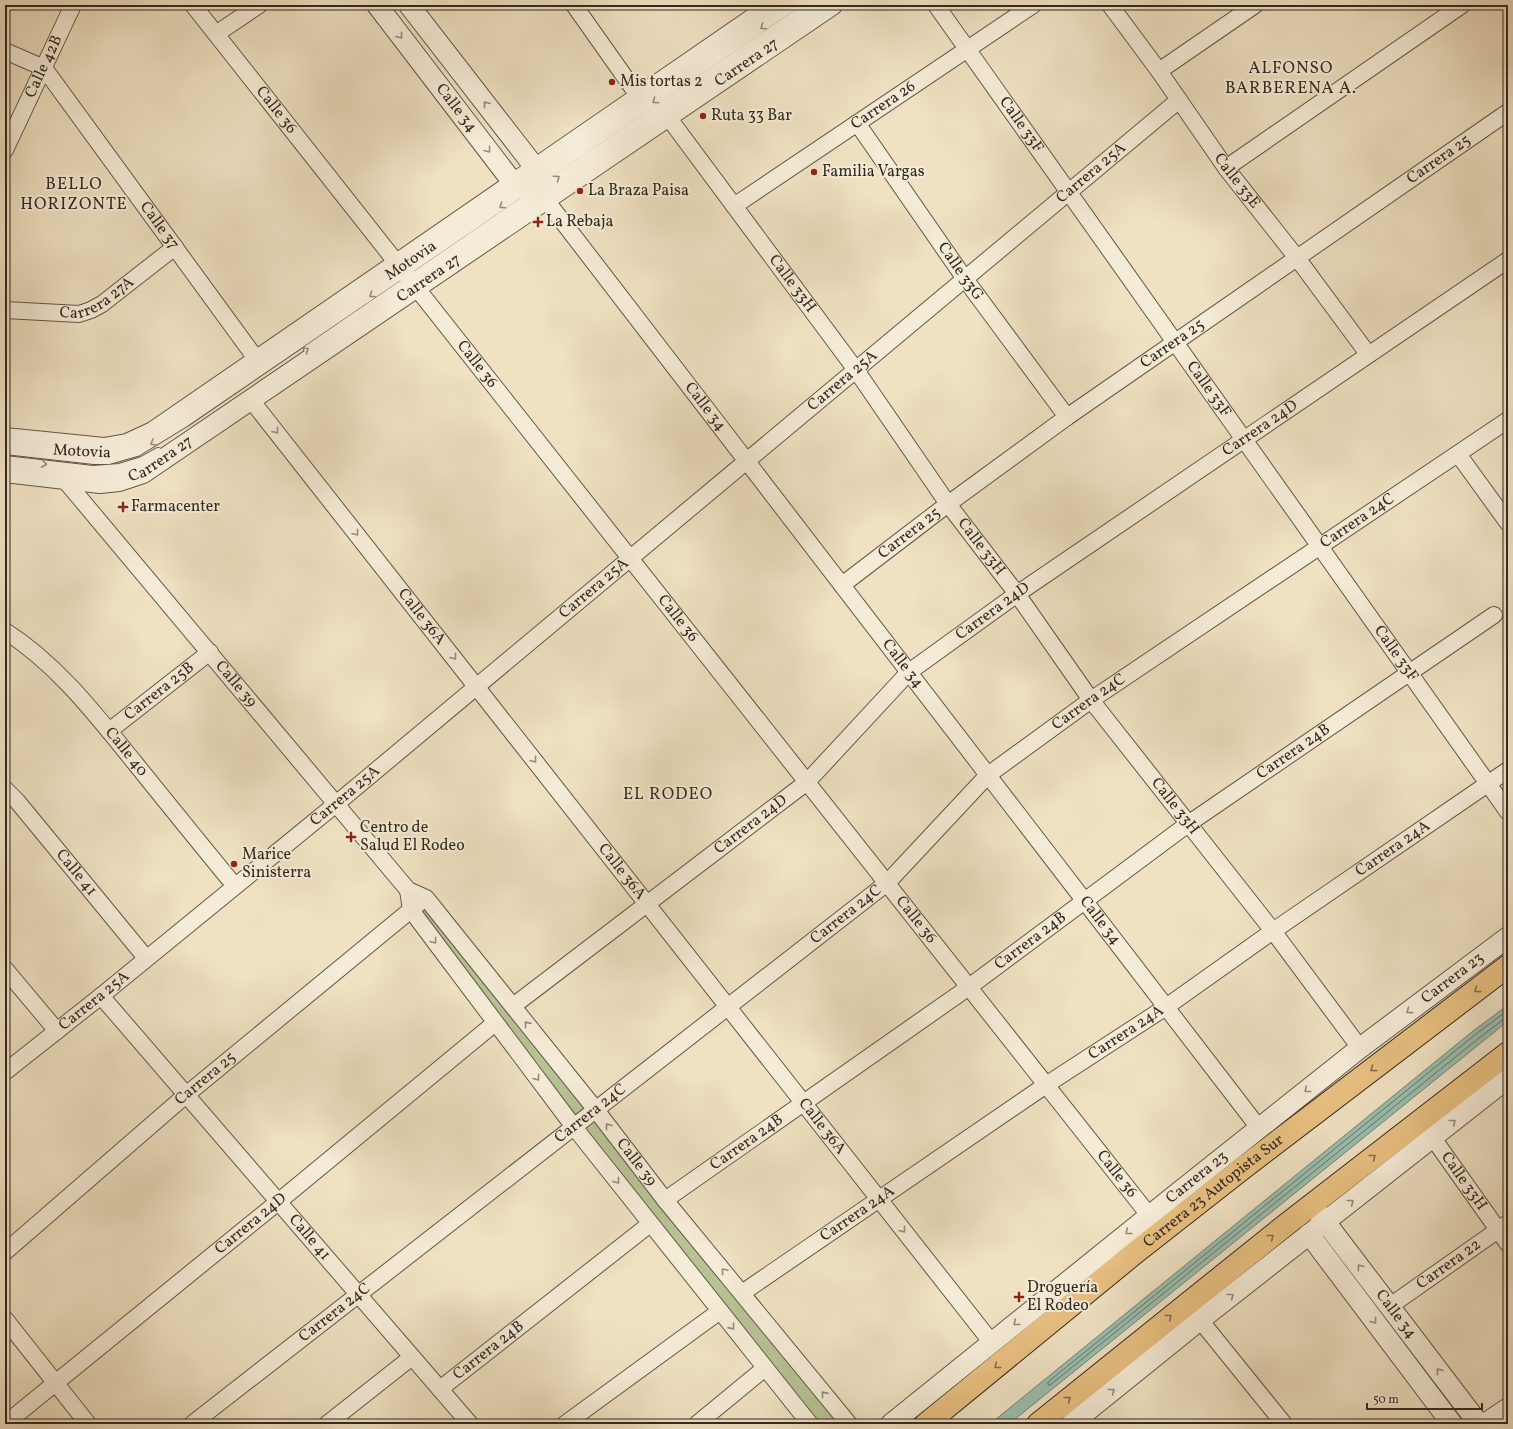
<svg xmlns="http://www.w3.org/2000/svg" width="1513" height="1429" viewBox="0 0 1513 1429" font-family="Vollkorn,serif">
<rect width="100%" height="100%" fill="#efe1c2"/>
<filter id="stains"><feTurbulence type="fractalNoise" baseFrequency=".005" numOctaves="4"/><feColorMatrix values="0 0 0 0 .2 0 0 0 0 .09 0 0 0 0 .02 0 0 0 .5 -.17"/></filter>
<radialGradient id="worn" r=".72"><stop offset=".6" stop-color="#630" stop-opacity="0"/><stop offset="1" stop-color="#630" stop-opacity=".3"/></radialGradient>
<polygon fill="#b7c394" stroke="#75765a" points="426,898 849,1424 810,1424 411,910"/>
<polygon fill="#9abeaf" stroke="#718276" points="1508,1005 1508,1021 1009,1424 990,1424 1473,1031"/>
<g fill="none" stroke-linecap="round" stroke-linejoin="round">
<polyline stroke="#667468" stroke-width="1" points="1508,1010 1476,1034 1048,1382 1048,1385 1050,1385 1479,1038 1504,1019 1508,1018"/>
<defs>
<g id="service">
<polyline points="539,181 795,5"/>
<polyline points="308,349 809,5"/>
<polyline points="5,450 94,460 109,460 137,452 186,422 524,191"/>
<polyline points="5,460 93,470 119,468 142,461 158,452"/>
</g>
<g id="minor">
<path id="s1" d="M193,5L1156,1224"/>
<polyline points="574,5 639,97"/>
<path id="s2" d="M936,5L1508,812"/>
<path id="s3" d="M1110,5L1159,71L1226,168L1297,258L1368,354"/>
<polyline points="216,34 259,5"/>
<path id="s4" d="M5,51L44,68L257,360"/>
<polyline points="1159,71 1255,5"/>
<path id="s5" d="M668,117L856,370L948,504L1017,594L1091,700L1273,931L1360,1048"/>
<path id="s6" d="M857,123L965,279L1067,417"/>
<path id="s7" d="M5,150L73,5"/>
<polyline points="1226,168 1462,5"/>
<path id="s8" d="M546,200L1259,1128"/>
<path id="s9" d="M734,206L1033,5"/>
<path id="s10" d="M5,310L79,314L91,310L102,304L175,247"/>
<path id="s11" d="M251,400L992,1343"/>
<polyline points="1458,454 1508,523"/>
<path id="s12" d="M63,478L408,890L426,898L596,1110L665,1200L849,1424"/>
<path id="s13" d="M842,585L948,504L1067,417L1508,112"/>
<path id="s14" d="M5,631C57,664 96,715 135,763C168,804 201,845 235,886"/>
<path id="s15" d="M109,731L210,652"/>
<path id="s16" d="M5,789L17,801L146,958"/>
<polyline points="408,890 411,910 574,1127 810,1424"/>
<polyline points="5,969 57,1031"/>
<path id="s17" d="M101,996L470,1424"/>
<path id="s18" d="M513,1006L807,782L909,672L1017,594L1508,260"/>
<path id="s19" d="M5,1072L101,996L336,804L1179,100"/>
<path id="s20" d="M1433,1138L1508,1244"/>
<path id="s21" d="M665,1200L969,987L1188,824L1494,615"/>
<path id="s22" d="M5,1252L186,1095L418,904"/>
<path id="s23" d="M742,1293L1046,1085L1166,1007L1273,931L1508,770"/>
<path id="s24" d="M1390,1306L1508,1223"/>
<polyline points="5,1319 88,1424"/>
<polyline points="1200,1320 1284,1424"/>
<path id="s25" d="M440,1389L650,1224"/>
<path id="s26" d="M5,1424L278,1202L495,1023"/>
<path id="s27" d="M192,1424L887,883L988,775L1091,700L1508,420"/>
<polyline points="327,1424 412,1357"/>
<polyline points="565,1424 720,1311"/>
<polyline points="697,1424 765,1368"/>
<polyline points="1481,1424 1508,1406"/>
</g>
<g id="tertiary">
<path id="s28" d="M377,5L514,184L546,200"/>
<polyline points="409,5 530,161 535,169 539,181"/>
<polyline points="5,438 104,448 127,444 153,432 773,5"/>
<path id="s29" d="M5,472L100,483L119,481L143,473L832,5"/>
<path id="s30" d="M1317,1211L1479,1424"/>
<polyline points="1309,1234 1452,1424"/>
<path id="s31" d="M891,1424L1169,1200L1360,1048L1508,937"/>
<polyline points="1071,1424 1200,1320 1508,1078"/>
</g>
<g id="primary">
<path id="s32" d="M926,1424L1136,1252L1243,1168L1508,966"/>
<polyline points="1038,1424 1287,1224 1508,1053"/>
</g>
</defs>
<use href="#service" stroke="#625748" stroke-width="10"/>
<use href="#minor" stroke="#625748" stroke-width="18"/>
<use href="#tertiary" stroke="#625748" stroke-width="22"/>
<use href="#primary" stroke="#332920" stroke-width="24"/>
<use href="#service" stroke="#f5ecd7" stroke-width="8"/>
<use href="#minor" stroke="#f5ecd7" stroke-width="16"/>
<use href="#tertiary" stroke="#f5ecd7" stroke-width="20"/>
<use href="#primary" stroke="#e8c081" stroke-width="22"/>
</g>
<defs><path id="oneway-chevron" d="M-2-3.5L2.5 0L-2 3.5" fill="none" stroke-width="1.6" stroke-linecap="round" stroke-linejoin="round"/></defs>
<g stroke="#948a7c">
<use href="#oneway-chevron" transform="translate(763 27) rotate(146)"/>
<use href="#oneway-chevron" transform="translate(400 36) rotate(52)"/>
<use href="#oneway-chevron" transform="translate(655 101) rotate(146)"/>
<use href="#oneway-chevron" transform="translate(486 104) rotate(-128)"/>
<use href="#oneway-chevron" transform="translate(488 150) rotate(52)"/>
<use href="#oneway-chevron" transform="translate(557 178) rotate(-35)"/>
<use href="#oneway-chevron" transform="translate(502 206) rotate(146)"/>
<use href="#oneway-chevron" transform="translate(372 295) rotate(146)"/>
<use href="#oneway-chevron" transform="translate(306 350) rotate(-35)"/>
<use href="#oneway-chevron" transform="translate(276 431) rotate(52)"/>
<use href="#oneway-chevron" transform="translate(153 443) rotate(150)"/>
<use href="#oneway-chevron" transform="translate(44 464) rotate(7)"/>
<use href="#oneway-chevron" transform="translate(356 533) rotate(52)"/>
<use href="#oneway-chevron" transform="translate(454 657) rotate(52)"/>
<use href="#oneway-chevron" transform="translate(534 760) rotate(52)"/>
<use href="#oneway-chevron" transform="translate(434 941) rotate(53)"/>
<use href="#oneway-chevron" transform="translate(1409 1011) rotate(143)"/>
<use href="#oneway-chevron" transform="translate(527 1024) rotate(-129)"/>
<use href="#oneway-chevron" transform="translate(537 1078) rotate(53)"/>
<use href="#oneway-chevron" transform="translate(1307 1090) rotate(141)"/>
<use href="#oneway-chevron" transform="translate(1453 1122) rotate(-38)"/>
<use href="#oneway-chevron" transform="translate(608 1126) rotate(-128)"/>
<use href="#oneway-chevron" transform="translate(617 1181) rotate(52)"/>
<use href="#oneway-chevron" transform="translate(1351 1202) rotate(-38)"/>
<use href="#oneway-chevron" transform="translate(903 1230) rotate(52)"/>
<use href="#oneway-chevron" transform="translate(1128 1232) rotate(141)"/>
<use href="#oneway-chevron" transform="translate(1360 1267) rotate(-127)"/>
<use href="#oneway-chevron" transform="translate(724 1271) rotate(-130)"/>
<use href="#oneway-chevron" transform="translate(1231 1296) rotate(-38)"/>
<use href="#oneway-chevron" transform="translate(1374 1321) rotate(53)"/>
<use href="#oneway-chevron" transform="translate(1016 1323) rotate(141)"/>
<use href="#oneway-chevron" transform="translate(732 1327) rotate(51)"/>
<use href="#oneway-chevron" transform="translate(1439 1371) rotate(-127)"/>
<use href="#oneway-chevron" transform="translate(1112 1391) rotate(-39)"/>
<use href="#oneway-chevron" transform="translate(824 1394) rotate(-129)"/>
</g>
<g stroke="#846d4c">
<use href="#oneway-chevron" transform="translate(1477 990) rotate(143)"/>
<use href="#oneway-chevron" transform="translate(1373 1069) rotate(143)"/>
<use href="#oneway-chevron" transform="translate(1373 1157) rotate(-38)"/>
<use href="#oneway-chevron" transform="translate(1271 1237) rotate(-38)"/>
<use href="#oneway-chevron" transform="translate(1169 1317) rotate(-39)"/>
<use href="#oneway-chevron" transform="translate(997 1366) rotate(141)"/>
<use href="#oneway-chevron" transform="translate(1068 1399) rotate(-39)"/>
</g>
<g fill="#8f2418" stroke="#f5ecd7" stroke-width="1.5">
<circle cx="612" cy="82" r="4"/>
<circle cx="703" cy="116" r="4"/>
<circle cx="814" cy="172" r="4"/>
<circle cx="580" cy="191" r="4"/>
<path d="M536 216h4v4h4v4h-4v4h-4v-4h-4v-4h4z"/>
<path d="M121 501h4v4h4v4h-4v4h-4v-4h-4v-4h4z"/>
<path d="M349 831h4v4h4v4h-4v4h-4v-4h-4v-4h4z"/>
<circle cx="234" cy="864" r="4"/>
<path d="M1017 1291h4v4h4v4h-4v4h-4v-4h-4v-4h4z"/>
</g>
<g text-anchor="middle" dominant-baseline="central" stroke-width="4" stroke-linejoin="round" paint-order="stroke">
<g font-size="16" fill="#332920" stroke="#f5ecd7">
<text stroke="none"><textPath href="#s29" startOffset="870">Carrera 27</textPath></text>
<text stroke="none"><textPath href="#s7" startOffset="92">Calle 42B</textPath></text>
<text stroke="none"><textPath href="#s9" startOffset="180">Carrera 26</textPath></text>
<text stroke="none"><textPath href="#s28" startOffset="130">Calle 34</textPath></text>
<text stroke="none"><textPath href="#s1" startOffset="134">Calle 36</textPath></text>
<text stroke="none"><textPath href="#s2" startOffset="147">Calle 33F</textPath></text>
<text stroke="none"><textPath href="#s13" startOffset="733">Carrera 25</textPath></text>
<text stroke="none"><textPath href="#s19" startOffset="1410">Carrera 25A</textPath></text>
<text stroke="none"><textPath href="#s3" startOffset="217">Calle 33E</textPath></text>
<text stroke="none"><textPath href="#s4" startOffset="238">Calle 37</textPath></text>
<text transform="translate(411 261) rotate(-34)">Motovia</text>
<text stroke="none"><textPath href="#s6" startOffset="181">Calle 33G</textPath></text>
<text stroke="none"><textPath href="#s29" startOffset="486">Carrera 27</textPath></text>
<text stroke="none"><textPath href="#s5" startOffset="208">Calle 33H</textPath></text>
<text stroke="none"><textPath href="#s10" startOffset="96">Carrera 27A</textPath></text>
<text stroke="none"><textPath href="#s13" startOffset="409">Carrera 25</textPath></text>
<text stroke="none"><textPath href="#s1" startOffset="458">Calle 36</textPath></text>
<text stroke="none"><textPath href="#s19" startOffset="1086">Carrera 25A</textPath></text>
<text stroke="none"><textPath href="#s2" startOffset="471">Calle 33F</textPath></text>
<text stroke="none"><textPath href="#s8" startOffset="261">Calle 34</textPath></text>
<text stroke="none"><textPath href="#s18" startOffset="947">Carrera 24D</textPath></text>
<text transform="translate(82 452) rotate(3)">Motovia</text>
<text stroke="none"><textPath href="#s29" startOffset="162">Carrera 27</textPath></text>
<text stroke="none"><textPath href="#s27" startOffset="1477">Carrera 24C</textPath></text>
<text stroke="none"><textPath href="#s13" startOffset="85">Carrera 25</textPath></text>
<text stroke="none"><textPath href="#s5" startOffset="532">Calle 33H</textPath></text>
<text stroke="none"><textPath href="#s19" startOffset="762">Carrera 25A</textPath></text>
<text stroke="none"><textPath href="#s18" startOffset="623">Carrera 24D</textPath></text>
<text stroke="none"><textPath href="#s11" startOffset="276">Calle 36A</textPath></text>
<text stroke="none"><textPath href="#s1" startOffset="782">Calle 36</textPath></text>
<text stroke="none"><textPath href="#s2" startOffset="795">Calle 33F</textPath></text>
<text stroke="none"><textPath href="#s8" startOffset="585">Calle 34</textPath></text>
<text stroke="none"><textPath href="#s12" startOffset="269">Calle 39</textPath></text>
<text stroke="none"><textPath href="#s15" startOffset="64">Carrera 25B</textPath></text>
<text stroke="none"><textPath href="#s27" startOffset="1153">Carrera 24C</textPath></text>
<text stroke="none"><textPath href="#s14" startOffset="172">Calle 40</textPath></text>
<text stroke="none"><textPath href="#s21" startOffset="772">Carrera 24B</textPath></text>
<text stroke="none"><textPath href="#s19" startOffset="438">Carrera 25A</textPath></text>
<text stroke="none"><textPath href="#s5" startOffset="856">Calle 33H</textPath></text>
<text stroke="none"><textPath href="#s18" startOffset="299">Carrera 24D</textPath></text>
<text stroke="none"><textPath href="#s23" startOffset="788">Carrera 24A</textPath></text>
<text stroke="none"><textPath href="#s11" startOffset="600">Calle 36A</textPath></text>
<text stroke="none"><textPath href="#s16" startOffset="110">Calle 41</textPath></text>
<text stroke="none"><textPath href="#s27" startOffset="829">Carrera 24C</textPath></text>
<text stroke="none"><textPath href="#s1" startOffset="1166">Calle 36</textPath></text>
<text stroke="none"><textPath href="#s8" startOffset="909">Calle 34</textPath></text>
<text stroke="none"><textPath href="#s21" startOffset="448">Carrera 24B</textPath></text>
<text stroke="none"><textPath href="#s31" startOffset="717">Carrera 23</textPath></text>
<text stroke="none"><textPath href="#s19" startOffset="114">Carrera 25A</textPath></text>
<text stroke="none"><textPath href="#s23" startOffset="464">Carrera 24A</textPath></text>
<text stroke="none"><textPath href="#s22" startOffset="265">Carrera 25</textPath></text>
<text stroke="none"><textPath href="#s27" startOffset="505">Carrera 24C</textPath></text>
<text stroke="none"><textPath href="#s11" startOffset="924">Calle 36A</textPath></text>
<text stroke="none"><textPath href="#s21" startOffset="100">Carrera 24B</textPath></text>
<text stroke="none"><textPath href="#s12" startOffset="895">Calle 39</textPath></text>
<text stroke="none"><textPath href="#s1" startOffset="1490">Calle 36</textPath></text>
<text stroke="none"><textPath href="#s31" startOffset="393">Carrera 23</textPath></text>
<text stroke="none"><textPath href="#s20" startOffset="53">Calle 33H</textPath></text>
<text stroke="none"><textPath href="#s32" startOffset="370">Carrera 23 Autopista Sur</textPath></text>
<text stroke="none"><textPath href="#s23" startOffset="140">Carrera 24A</textPath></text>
<text stroke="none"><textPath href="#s26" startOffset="317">Carrera 24D</textPath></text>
<text stroke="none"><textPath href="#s17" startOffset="319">Calle 41</textPath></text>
<text stroke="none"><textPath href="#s24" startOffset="72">Carrera 22</textPath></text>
<text stroke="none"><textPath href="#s27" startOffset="181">Carrera 24C</textPath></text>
<text stroke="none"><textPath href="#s30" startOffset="130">Calle 34</textPath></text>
<text stroke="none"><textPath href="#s25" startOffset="62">Carrera 24B</textPath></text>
</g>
<g font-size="16" fill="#332920" stroke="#f5ecd7" text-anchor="start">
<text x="620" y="82">Mis tortas 2</text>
<text x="711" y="116">Ruta 33 Bar</text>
<text x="822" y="172">Familia Vargas</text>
<text x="588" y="191">La Braza Paisa</text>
<text x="546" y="222">La Rebaja</text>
<text x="131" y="507">Farmacenter</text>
<text x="360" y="828">Centro de<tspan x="360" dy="18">Salud El Rodeo</tspan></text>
<text x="242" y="855">Marice<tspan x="242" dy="18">Sinisterra</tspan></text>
<text x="1027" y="1288">Droguería<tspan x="1027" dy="18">El Rodeo</tspan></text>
</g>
<g font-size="17" letter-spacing="1" fill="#332920" stroke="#f5ecd7">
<text x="1291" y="68">ALFONSO<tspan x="1291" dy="20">BARBERENA A.</tspan></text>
<text x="74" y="184">BELLO<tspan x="74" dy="20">HORIZONTE</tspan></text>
<text x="668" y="794">EL RODEO</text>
</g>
</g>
<rect width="1513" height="1429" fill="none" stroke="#efe1c2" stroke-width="20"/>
<rect x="6" y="6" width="1501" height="1417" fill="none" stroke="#332920" stroke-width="2"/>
<rect x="10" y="10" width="1493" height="1409" fill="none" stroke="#332920"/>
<path d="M1367 1403v6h115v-6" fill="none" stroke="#332920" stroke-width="2"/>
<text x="1373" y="1403" font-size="12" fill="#332920" stroke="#f5ecd7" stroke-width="3" paint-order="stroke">50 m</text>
<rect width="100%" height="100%" filter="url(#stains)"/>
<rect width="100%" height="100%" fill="url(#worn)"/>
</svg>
